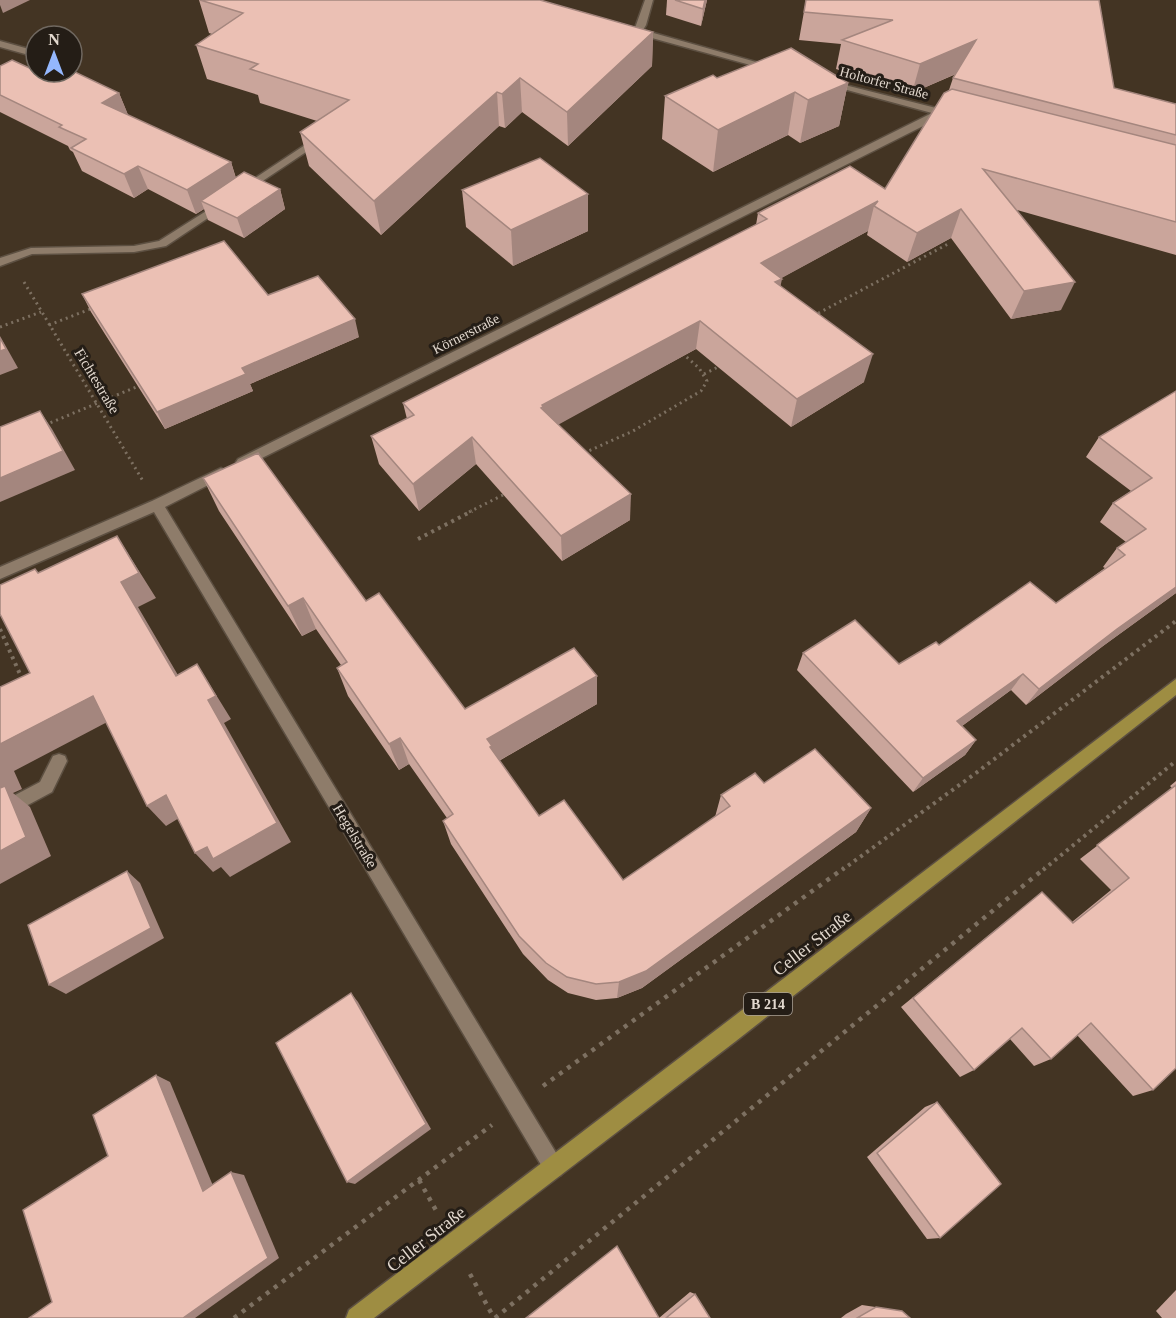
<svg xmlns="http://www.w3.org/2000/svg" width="1176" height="1318" viewBox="0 0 1176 1318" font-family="'Times New Roman',serif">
<rect width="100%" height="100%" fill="#433423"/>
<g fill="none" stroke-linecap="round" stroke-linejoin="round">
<defs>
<g id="minor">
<polygon points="645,0 653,0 646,25 643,30 777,68 772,71 630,32 630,28 635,28"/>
<polygon points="0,41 36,51 36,57 0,47"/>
<polygon points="825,80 944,110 949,113 248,465 238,465 236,462 238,459 932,113 825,84"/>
<polygon points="305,145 309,146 309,150 246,192 237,190"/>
<polygon points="222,201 227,204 226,206 166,246 134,252 32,254 0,266 0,258 31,248 134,246 159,241"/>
<polygon points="221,468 228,473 226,476 165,507 561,1161 564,1168 561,1175 554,1178 547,1175 154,512 0,579 0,567 152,501"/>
<polygon points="59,754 65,756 67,761 52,792 0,820 0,803 40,782 53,756"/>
</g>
<polygon id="major" points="1176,679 1176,695 736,1041 374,1318 346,1318 349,1310"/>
</defs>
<use href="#minor" stroke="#5d5042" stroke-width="3"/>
<use href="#major" stroke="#5d5042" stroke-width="3"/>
<g stroke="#7d7061" stroke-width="3" stroke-dasharray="2 4" stroke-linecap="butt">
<polyline points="24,282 143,481"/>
<polyline points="813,316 948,244"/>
<polyline points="49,325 93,308"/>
<polyline points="0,327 41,312"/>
<polyline points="704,374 722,365"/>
<polyline points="45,425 141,385"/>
<polyline points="584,453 633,431 701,391 707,381 699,368 681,352"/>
<polyline points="469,512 505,494"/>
</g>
<g stroke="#7d7061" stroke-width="4" stroke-dasharray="3 4.5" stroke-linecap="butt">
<polyline points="418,539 472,511"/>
<polyline points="0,629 23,681"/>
<polyline points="842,870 976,773 1176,621"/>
<polyline points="1043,870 1176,761"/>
</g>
<g stroke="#7d7061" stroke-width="4.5" stroke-dasharray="4 6" stroke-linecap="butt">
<polyline points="543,1086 844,868"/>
<polyline points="419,1180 438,1214"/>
<polyline points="470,1274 494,1318"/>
<polyline points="234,1318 492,1125"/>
<polyline points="495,1318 1045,868"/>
</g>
<use href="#minor" fill="#8e7c6a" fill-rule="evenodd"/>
<use href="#major" fill="#9e8d42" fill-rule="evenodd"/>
</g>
<g fill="#caa59b">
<polygon points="199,0 653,32 652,66 568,146 522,112 505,128 499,126 381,235 309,166 300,132 317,121 260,103 258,95 207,79 196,45 212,34 209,33"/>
<polygon points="667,0 707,0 701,26 666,15"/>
<polygon points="806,0 1099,0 1114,88 1176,104 1176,255 1017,210 1061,310 1011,319 951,238 907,262 867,235 868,231 781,278 780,286 864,382 791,427 696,349 558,424 630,520 562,561 476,464 419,511 379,464 371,436 407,419 403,403 756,225 758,213 885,189 949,90 953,78 956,74 912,93 836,69 841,44 799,40"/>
<polygon points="0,66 56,80 119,93 128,115 231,162 236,178 280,189 285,209 244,238 208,220 204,209 196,214 148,189 134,198 82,171 73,152 70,150 68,146 0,112"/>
<polygon points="717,78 848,83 839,126 800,143 788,135 713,172 662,139 665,96"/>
<polygon points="462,190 588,231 513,266 466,227"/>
<polygon points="82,294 268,295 359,337 250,384 253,391 165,429 91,312"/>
<polygon points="1176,391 1176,593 1103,646 1026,705 1011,690 962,726 976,740 965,755 913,792 797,670 803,653 899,664 939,645 1056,603 1105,568 1103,567 1117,548 1126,542 1100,522 1113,503 1131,491 1086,457 1099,437"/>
<polygon points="203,478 366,601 465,709 597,676 597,704 499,761 539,816 623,880 715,817 721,795 764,783 871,808 856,832 642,988 617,998 596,1000 568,993 548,980 523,954 451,844 443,821 447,818 409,764 399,770 348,696 337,668 341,665 316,629 302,636 219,511"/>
<polygon points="1176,781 1176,1068 1153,1090 1133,1096 1077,1035 1051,1059 1034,1066 1010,1039 974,1070 960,1077 901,1007 1042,892 1072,922 1111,890 1080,859 1172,788 1170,786"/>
<polygon points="937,1102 940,1238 927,1239 867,1157 925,1107"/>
<polygon points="1176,1290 1176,1318 1162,1318 1156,1311"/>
<polygon points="690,1292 695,1294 710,1318 526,1318 659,1318"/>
<polygon points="862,1305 902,1311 910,1318 841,1318 846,1314"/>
</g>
<g fill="#a4867e">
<polygon points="0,0 30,0 3,13 0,5"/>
<polygon points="705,0 707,0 701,26 703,9"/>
<polygon points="653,32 652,66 568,146 567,112"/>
<polygon points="976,40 967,69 912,93 920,64"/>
<polygon points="520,78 522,112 505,128 502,94"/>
<polygon points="848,83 839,126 800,143 808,100"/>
<polygon points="497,92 499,126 381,235 374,201"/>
<polygon points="795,92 788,135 713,172 718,130"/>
<polygon points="119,93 129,117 102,103"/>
<polygon points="231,162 238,186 201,201 204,209 196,214 187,190"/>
<polygon points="138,166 148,189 134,198 124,174"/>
<polygon points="280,189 285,209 244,238 237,218"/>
<polygon points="588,194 588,231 513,266 511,230"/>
<polygon points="878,201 874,206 868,231 756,292 761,263"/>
<polygon points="961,209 951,238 907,262 917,233"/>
<polygon points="782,279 776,307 775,282"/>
<polygon points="1075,282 1061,310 1011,319 1024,291"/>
<polygon points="355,319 359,337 250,384 253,391 165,429 157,412 242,368"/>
<polygon points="700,321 696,349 545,432 542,405"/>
<polygon points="0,336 18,368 0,375"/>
<polygon points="873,354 864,382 791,427 797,399"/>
<polygon points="40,411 52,429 75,470 0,502 0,478"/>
<polygon points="472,437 476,464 419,511 413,484"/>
<polygon points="631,494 630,520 562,561 561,536"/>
<polygon points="117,536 156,598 138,607 192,699 176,676 121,582"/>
<polygon points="1176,587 1176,593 1103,646 1026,705 1039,689 1117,629"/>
<polygon points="303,598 316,629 302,636 288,606"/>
<polygon points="197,664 231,719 224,723 291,842 230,877 221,867 213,872 195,853 208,700"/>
<polygon points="1023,674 1011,690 947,737 957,721"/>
<polygon points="597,676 597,704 495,763 487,739"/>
<polygon points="93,696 113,719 14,771 22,789 13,793 30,807 51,856 0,884 0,744"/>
<polygon points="400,738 409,764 399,770 389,744"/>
<polygon points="976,740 965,755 913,792 923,778"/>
<polygon points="166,795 184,815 166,826 147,806"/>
<polygon points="871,808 856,832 642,988 617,998 619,982"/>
<polygon points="127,871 140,883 164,938 66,994 49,985"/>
<polygon points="351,993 358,1002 431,1129 355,1184 347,1182"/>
<polygon points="156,1075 170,1082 216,1193 203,1191"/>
<polygon points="231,1172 244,1175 279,1258 195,1318 183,1318"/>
</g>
<g fill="#ebc0b4" stroke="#a4867e" stroke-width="1.5">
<polygon points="200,0 540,0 653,32 567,112 520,78 502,94 497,92 374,201 300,132 349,100 250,69 258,64 196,45 243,13"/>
<polygon points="675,0 705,0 703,9"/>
<polygon points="806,0 1099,0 1114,88 1176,104 1176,135 953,78 976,40 920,64 842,40 893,20 804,12"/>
<polygon points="791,48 848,83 808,100 795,92 718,130 665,96 713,75 717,78"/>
<polygon points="12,60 36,71 36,72 38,72 56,80 73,71 119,93 102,103 231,162 187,190 138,166 124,174 71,148 86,139 59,127 62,125 0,95 0,66"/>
<polygon points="952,89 1176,145 1176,222 983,169 1075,282 1024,291 961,209 917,233 874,206 878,201 761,263 782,279 775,282 873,354 797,399 700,321 542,405 543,407 541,408 631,494 561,536 472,437 413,484 371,436 414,415 403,403 767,219 758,213 850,166 885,189 944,93"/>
<polygon points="540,158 588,194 511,230 462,190"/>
<polygon points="244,172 280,189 237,218 201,201"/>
<polygon points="224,241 268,295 318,276 355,319 242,368 246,374 157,412 82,294"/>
<polygon points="0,338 6,349 0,351"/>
<polygon points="1176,391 1176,587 1117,629 1039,689 1023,674 957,721 976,740 923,778 803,653 855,620 899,664 936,642 939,645 1030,582 1056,603 1125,555 1117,548 1146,529 1113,503 1152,478 1099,437"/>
<polygon points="40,411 63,451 0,478 0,427"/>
<polygon points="258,453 366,601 379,593 465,709 574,648 597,676 487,739 492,746 490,747 539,816 564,800 623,880 730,806 721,795 755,773 764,783 815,749 871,808 646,971 619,982 596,984 567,977 546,963 519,936 443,821 453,814 400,738 389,744 337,668 347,662 303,598 288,606 203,478"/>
<polygon points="117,536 139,573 121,582 176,676 197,664 216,696 208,700 277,823 213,859 207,847 195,853 166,795 147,806 93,696 0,744 0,687 30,673 0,614 0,585 35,569 38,573"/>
<polygon points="1176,785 1176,1068 1153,1090 1091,1023 1051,1059 1022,1028 974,1070 913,998 1042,892 1073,923 1129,878 1097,845"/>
<polygon points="5,786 26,837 0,851 0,788"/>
<polygon points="127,871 151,928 49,985 28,925"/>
<polygon points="351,993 426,1124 347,1182 276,1043"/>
<polygon points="156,1075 203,1191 231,1172 268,1258 183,1318 29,1318 52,1302 23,1210 108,1156 93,1115"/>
<polygon points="937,1102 1001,1184 940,1238 877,1153"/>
<polygon points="617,1246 659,1318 526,1318"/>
<polygon points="695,1294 710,1318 666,1318"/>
<polygon points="876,1307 902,1311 910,1318 857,1318"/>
</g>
<g text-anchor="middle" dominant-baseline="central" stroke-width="6" stroke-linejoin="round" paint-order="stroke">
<g font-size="14" fill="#e2d8ce" stroke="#241d16">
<text transform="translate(884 83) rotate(15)">Holtorfer Straße</text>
<text transform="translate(466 334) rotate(-27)">Körnerstraße</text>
</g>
<rect fill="#241d16" stroke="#a9a097" stroke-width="1.5" x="744" y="993" width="48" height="22" rx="4.5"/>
<g font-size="14" font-weight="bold" fill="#e2d8ce">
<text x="768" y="1004">B 214</text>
</g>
<g font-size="15" fill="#e2d8ce" stroke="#241d16">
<text transform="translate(97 381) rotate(59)">Fichtestraße</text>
<text transform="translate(355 836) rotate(59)">Hegelstraße</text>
</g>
<g font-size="18" fill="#e2d8ce" stroke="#241d16">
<text transform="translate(812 943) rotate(-38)">Celler Straße</text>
<text transform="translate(426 1239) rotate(-38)">Celler Straße</text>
</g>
</g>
<g transform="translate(54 54)"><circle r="28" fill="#241d16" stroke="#706860" stroke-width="1.5"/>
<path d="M0-4.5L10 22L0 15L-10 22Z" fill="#94b7fd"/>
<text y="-9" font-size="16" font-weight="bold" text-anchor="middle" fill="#e2d8ce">N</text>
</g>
</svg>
